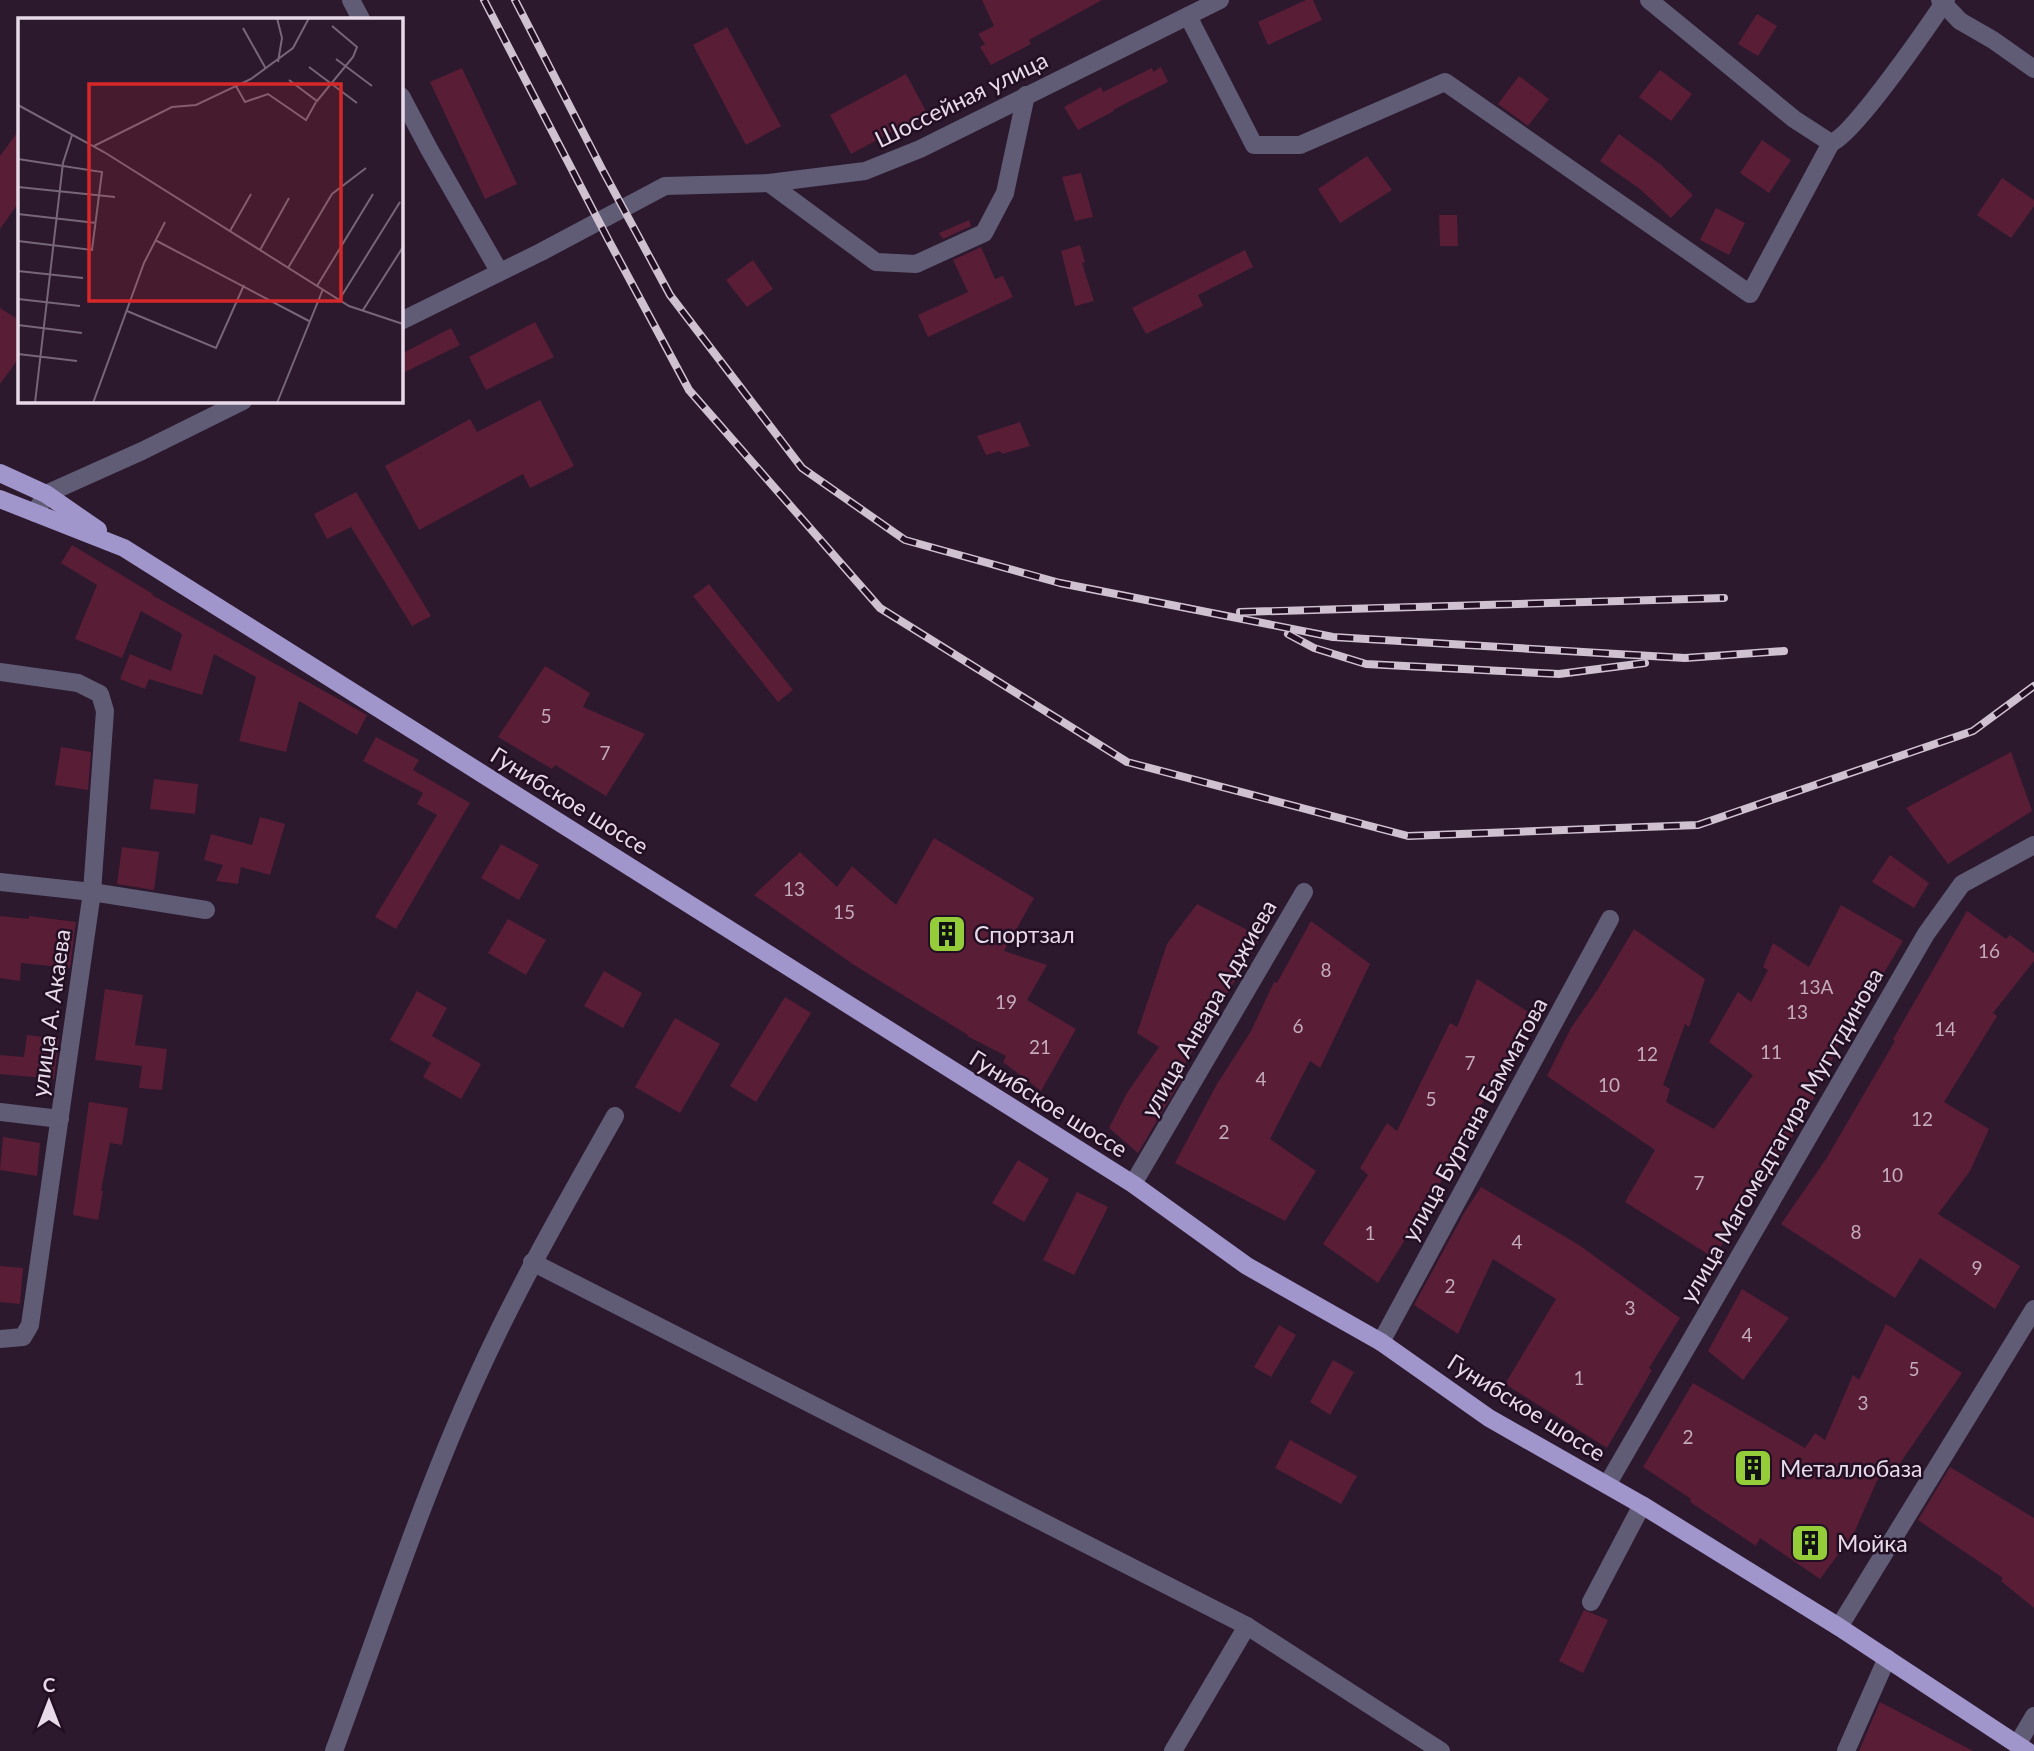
<svg xmlns="http://www.w3.org/2000/svg" width="2034" height="1751" viewBox="0 0 2034 1751" font-family="Lato,sans-serif">
<rect width="100%" height="100%" fill="#2c192e"/>
<g fill="#591d36">
<polygon points="982,0 1102,0 1029,40 1031,44 991,65 980,47 985,44 978,34 994,26"/>
<polygon points="1306,0 1313,0 1322,20 1268,45 1258,22"/>
<polygon points="1757,14 1777,26 1758,56 1738,44"/>
<polygon points="727,27 781,126 746,145 693,45"/>
<polygon points="1161,67 1168,82 1113,110 1114,111 1078,130 1064,107 1101,87 1103,92 1152,68 1153,72"/>
<polygon points="462,68 517,184 485,199 430,82"/>
<polygon points="1660,70 1692,94 1671,121 1639,97"/>
<polygon points="906,74 927,113 851,154 830,115"/>
<polygon points="1519,76 1549,99 1528,126 1498,104"/>
<polygon points="19,130 19,202 0,229 0,156"/>
<polygon points="1619,134 1660,164 1693,195 1671,218 1640,189 1600,161"/>
<polygon points="1762,140 1791,160 1769,193 1740,173"/>
<polygon points="1367,156 1392,190 1340,223 1318,189"/>
<polygon points="1081,173 1093,217 1075,221 1062,177"/>
<polygon points="2002,178 2034,200 2034,206 2011,238 1977,215"/>
<polygon points="1716,208 1745,223 1729,255 1700,240"/>
<polygon points="1439,215 1457,215 1458,246 1440,246"/>
<polygon points="969,220 971,226 943,239 939,233"/>
<polygon points="1080,245 1085,262 1082,263 1094,301 1075,306 1061,251"/>
<polygon points="981,247 995,279 1003,276 1013,297 928,337 918,315 968,292 953,260"/>
<polygon points="1245,250 1253,267 1198,295 1203,306 1146,334 1132,308"/>
<polygon points="753,260 773,289 747,307 726,280"/>
<polygon points="0,308 19,320 19,358 0,384"/>
<polygon points="535,322 554,357 486,390 469,357"/>
<polygon points="451,328 460,345 401,374 401,354"/>
<polygon points="540,400 574,466 530,488 523,474 419,530 385,466 470,419 477,432"/>
<polygon points="1020,422 1030,446 1002,454 1000,451 986,455 977,436"/>
<polygon points="356,492 431,616 412,626 351,527 327,539 314,514"/>
<polygon points="72,545 153,594 152,595 367,715 357,735 299,701 286,752 239,741 256,677 214,654 202,695 149,679 145,689 120,679 130,654 171,671 182,634 141,611 122,658 75,639 97,585 61,563"/>
<polygon points="709,584 793,690 778,702 693,596"/>
<polygon points="545,666 590,693 583,707 645,734 606,796 555,765 552,769 498,737"/>
<polygon points="376,737 419,760 413,770 470,803 396,929 375,917 437,815 417,804 423,793 363,761"/>
<polygon points="61,747 91,752 88,790 55,785"/>
<polygon points="2011,752 2032,811 1948,864 1906,808"/>
<polygon points="154,779 198,784 195,814 150,809"/>
<polygon points="260,817 285,824 270,875 241,867 238,884 216,881 223,865 204,860 211,834 252,845"/>
<polygon points="934,838 1034,898 1004,951 1047,965 1027,1000 1076,1029 1041,1091 1003,1062 1006,1056 967,1036 968,1035 854,965 754,895 800,852 837,887 852,866 896,905"/>
<polygon points="501,844 539,865 519,900 481,878"/>
<polygon points="122,847 159,852 154,890 117,884"/>
<polygon points="1890,855 1929,883 1914,908 1872,882"/>
<polygon points="1197,904 1261,937 1180,1072 1184,1075 1138,1153 1109,1128 1127,1093 1159,1047 1137,1033 1167,944"/>
<polygon points="1841,905 1903,941 1866,1003 1868,1004 1854,1022 1847,1017 1835,1054 1806,1114 1781,1156 1778,1154 1714,1258 1625,1202 1655,1150 1547,1076 1571,1028 1598,989 1634,929 1705,979 1689,1027 1685,1024 1663,1085 1670,1089 1666,1102 1714,1129 1753,1075 1709,1042 1738,992 1751,1002 1768,970 1763,967 1773,943 1809,967"/>
<polygon points="1967,911 2006,939 2010,935 2034,953 2034,961 1993,1013 1997,1016 1944,1102 1989,1129 1970,1171 1938,1214 2020,1266 1995,1309 1920,1258 1895,1298 1781,1224 1826,1159 1895,1041 1893,1039"/>
<polygon points="0,916 29,919 29,916 76,922 70,968 21,963 20,981 0,978"/>
<polygon points="508,919 546,940 526,975 488,953"/>
<polygon points="1311,921 1370,964 1320,1068 1310,1061 1270,1139 1316,1171 1285,1221 1175,1163 1217,1084 1251,1031 1274,982 1277,983"/>
<polygon points="604,971 642,993 623,1028 584,1006"/>
<polygon points="1477,979 1536,1017 1507,1068 1472,1118 1474,1119 1449,1169 1378,1283 1323,1244 1368,1175 1360,1168 1387,1123 1397,1131 1450,1023 1457,1027"/>
<polygon points="105,989 143,995 135,1045 167,1049 162,1090 139,1088 142,1066 95,1060"/>
<polygon points="417,991 447,1008 432,1036 481,1064 461,1099 423,1077 431,1063 390,1040"/>
<polygon points="785,997 811,1013 756,1102 730,1086"/>
<polygon points="675,1018 720,1044 680,1113 635,1087"/>
<polygon points="27,1035 59,1039 54,1079 0,1074 0,1055 24,1057"/>
<polygon points="89,1102 128,1108 122,1145 110,1143 101,1191 103,1191 98,1220 73,1215"/>
<polygon points="3,1137 40,1143 37,1176 0,1170"/>
<polygon points="1018,1160 1049,1179 1024,1222 992,1203"/>
<polygon points="1481,1187 1579,1245 1680,1318 1649,1368 1652,1370 1607,1448 1505,1384 1556,1299 1493,1259 1458,1334 1414,1305 1464,1213"/>
<polygon points="1077,1192 1108,1207 1074,1275 1043,1260"/>
<polygon points="0,1266 23,1268 20,1304 0,1302"/>
<polygon points="1742,1289 1789,1318 1743,1380 1708,1351"/>
<polygon points="1886,1324 1962,1373 1894,1472 1884,1465 1854,1533 1820,1579 1760,1538 1756,1546 1690,1502 1691,1499 1643,1467 1693,1383 1805,1448 1815,1433 1825,1440 1853,1375 1859,1380"/>
<polygon points="1279,1325 1296,1335 1271,1377 1254,1367"/>
<polygon points="1333,1360 1354,1372 1330,1415 1310,1402"/>
<polygon points="1290,1440 1357,1476 1341,1504 1275,1468"/>
<polygon points="1950,1467 2034,1518 2034,1608 2001,1581 2003,1578 1918,1520"/>
<polygon points="1584,1610 1608,1620 1583,1673 1559,1661"/>
<polygon points="1880,1702 1973,1751 1859,1751"/>
</g>
<g fill="none" stroke-linecap="round" stroke-linejoin="round">
<g stroke="#605c76" stroke-width="18">
<polyline points="351,0 361,19"/>
<path d="M1649,0L1794,119L1831,143C1853,136 1929,25 1946,0"/>
<polyline points="1940,0 1960,21 1993,40 2034,69"/>
<polyline points="1188,16 1254,145 1300,145 1445,82 1750,294 1831,143"/>
<polyline points="401,96 429,149 499,271"/>
<polyline points="769,183 876,262 916,264 984,233 1005,193 1026,95"/>
<polyline points="401,321 541,252 665,186 769,183 865,171 920,149 1220,0"/>
<polyline points="35,513 46,494 142,451 243,401"/>
<polyline points="0,672 78,683 100,694 105,711 92,892 30,1325 23,1337 0,1339"/>
<polyline points="0,882 92,892 206,910"/>
<polyline points="0,1112 60,1119"/>
<polyline points="1133,1184 1304,892"/>
<polyline points="532,1262 1247,1626 1441,1751"/>
<polyline points="1381,1342 1610,919"/>
<polyline points="1607,1485 1926,934 1962,884 2034,845"/>
<polyline points="1591,1602 1642,1505"/>
<polyline points="1839,1627 2034,1309"/>
<polyline points="2017,1745 2034,1716"/>
<path d="M334,1751C380,1627 421,1500 476,1379C517,1288 566,1203 615,1116"/>
<polyline points="1173,1751 1247,1626"/>
<polyline points="1846,1751 1887,1658"/>
</g>
<g stroke="#a096cc" stroke-width="18">
<polyline points="0,473 46,494 98,530"/>
<polyline points="0,499 124,548 1133,1184 1247,1266 1381,1342 1489,1418 1642,1505 1839,1627 2027,1751"/>
</g>
<defs>
<g id="rail">
<polyline points="484,0 609,241 689,390 880,608 1127,762 1408,836 1698,825 1973,731 2034,686"/>
<polyline points="515,0 602,169 670,295 802,468 905,540 1060,583 1333,637 1685,658 1784,651"/>
<polyline points="1240,612 1724,598"/>
<polyline points="1288,634 1314,648 1366,664 1559,674 1645,663"/>
</g>
</defs>
<use href="#rail" stroke="#cfc1cf" stroke-width="8"/>
<use href="#rail" stroke="#220f24" stroke-width="5" stroke-dasharray="16" stroke-linecap="butt"/>
</g>
<defs>
<symbol id="building-square" viewBox="-11 -11 22 22"><rect x="-9" y="-9" width="18" height="18" rx="4" fill="#95cc3a" stroke="#220f24"/><path d="M-4-6H4V6H1V3H-1V6H-4ZM-2.5-4.3h1.7v1.8h-1.7ZM.8-4.3h1.7v1.8H.8ZM-2.5-1h1.7V.8h-1.7ZM.8-1h1.7V.8H.8Z" fill="#111"/></symbol>
</defs>
<g fill-rule="evenodd">
<use href="#building-square" x="925" y="912" width="44" height="44"/>
<use href="#building-square" x="1731" y="1446" width="44" height="44"/>
<use href="#building-square" x="1788" y="1521" width="44" height="44"/>
</g>
<g text-anchor="middle" dominant-baseline="central" stroke-width="5" stroke-linejoin="round" paint-order="stroke">
<g font-size="19" fill="#c4abbc">
<text x="546" y="715">5</text>
<text x="605" y="752">7</text>
<text x="794" y="888">13</text>
<text x="844" y="911">15</text>
<text x="1989" y="950">16</text>
<text x="1326" y="969">8</text>
<text x="1816" y="986">13А</text>
<text x="1006" y="1001">19</text>
<text x="1797" y="1011">13</text>
<text x="1298" y="1025">6</text>
<text x="1945" y="1028">14</text>
<text x="1040" y="1046">21</text>
<text x="1771" y="1051">11</text>
<text x="1647" y="1053">12</text>
<text x="1470" y="1062">7</text>
<text x="1261" y="1078">4</text>
<text x="1609" y="1084">10</text>
<text x="1431" y="1098">5</text>
<text x="1922" y="1118">12</text>
<text x="1224" y="1131">2</text>
<text x="1892" y="1174">10</text>
<text x="1699" y="1182">7</text>
<text x="1856" y="1231">8</text>
<text x="1370" y="1232">1</text>
<text x="1517" y="1241">4</text>
<text x="1977" y="1267">9</text>
<text x="1450" y="1285">2</text>
<text x="1630" y="1307">3</text>
<text x="1747" y="1334">4</text>
<text x="1914" y="1368">5</text>
<text x="1579" y="1377">1</text>
<text x="1863" y="1402">3</text>
<text x="1688" y="1436">2</text>
</g>
<g font-size="23" fill="#e8dae8" stroke="#220f24">
<text transform="translate(961 99) rotate(-26)">Шоссейная улица</text>
<text transform="translate(570 800) rotate(32)">Гунибское шоссе</text>
<text transform="translate(1208 1008) rotate(-60)">улица Анвара Аджиева</text>
<text transform="translate(50 1013) rotate(-82)">улица А. Акаева</text>
<text transform="translate(1049 1103) rotate(32)">Гунибское шоссе</text>
<text transform="translate(1474 1119) rotate(-61)">улица Бургана Бамматова</text>
<text transform="translate(1781 1135) rotate(-60)">улица Магомедтагира Мугутдинова</text>
<text transform="translate(1527 1407) rotate(32)">Гунибское шоссе</text>
</g>
<g font-size="23" fill="#e8dae8" stroke="#220f24" text-anchor="start">
<text x="974" y="934">Спортзал</text>
<text x="1780" y="1468">Металлобаза</text>
<text x="1837" y="1543">Мойка</text>
</g>
</g>
<g transform="translate(18 18)">
<rect width="385" height="385" fill="#2c192e"/>
<path fill="none" stroke="#776678" stroke-width="2" d="M259,0L264,20L260,44M225,10L248,51M318,41L354,68M291,49L339,85M271,62L299,83L335,39L339,29L314,8M218,68L227,84L250,76L288,102L298,84M0,87L86,134L331,288L385,306M76,128L154,89L178,87L233,61L275,30L291,0M0,141L84,154L74,232L0,223M0,169L97,179M0,196L78,205M212,213L233,176M137,222L291,303M242,232L271,180M270,250L314,176L348,150M0,253L65,260M299,268L355,176M0,281L62,288M321,282L382,184M345,292L385,229M109,293L198,330L226,267M0,307L64,315M0,336L59,343M17,385L45,145L54,117M75,385L126,245L147,204M259,385L305,271"/>
<path fill="#d62828" fill-opacity="0.15" stroke="#d62828" stroke-width="3.5" d="M71,66H323V283H71Z"/>
<rect width="385" height="385" fill="none" stroke="#e8dae8" stroke-width="3.5"/>
</g>
<g transform="translate(49 1702)" stroke="#220f24" stroke-width="5" paint-order="stroke">
<path d="M0-5L12 26L0 18L-12 26Z" fill="#e8dae8"/>
<text y="-10" font-size="19" font-weight="bold" text-anchor="middle" fill="#e8dae8">С</text>
</g>
</svg>
